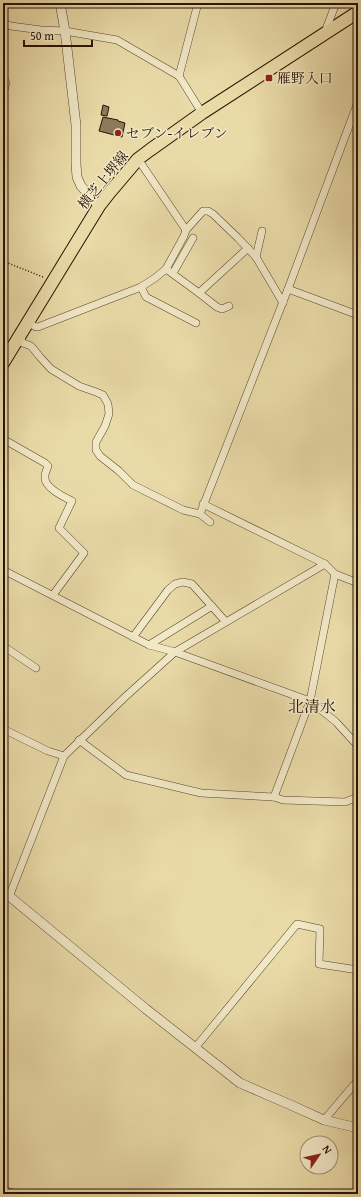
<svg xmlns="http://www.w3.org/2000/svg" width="361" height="1197" viewBox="0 0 361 1197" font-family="'Gentium Book Plus','Noto Serif JP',serif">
<rect width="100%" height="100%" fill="#e9dba8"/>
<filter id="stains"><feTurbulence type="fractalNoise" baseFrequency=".005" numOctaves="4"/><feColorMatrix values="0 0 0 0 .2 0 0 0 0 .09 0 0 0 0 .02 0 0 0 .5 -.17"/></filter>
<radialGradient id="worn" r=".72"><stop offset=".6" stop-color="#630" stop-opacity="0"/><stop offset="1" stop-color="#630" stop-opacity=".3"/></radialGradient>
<g fill="#8c7b5a" stroke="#281205">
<polygon points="103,105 109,107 107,116 101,115"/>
<polygon points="103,117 118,120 118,121 125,123 122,137 99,131"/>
</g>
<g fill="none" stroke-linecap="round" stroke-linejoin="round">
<defs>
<g id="minor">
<polyline points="3,23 11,26 41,30 65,31 117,40 179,76 202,113"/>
<polyline points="325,32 336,3"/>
<polyline points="179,76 198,3"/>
<path d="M3,77C8,82 5,87 3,93"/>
<polyline points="138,159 186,230"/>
<polyline points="256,257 262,231"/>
<polyline points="166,269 199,293 217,307 222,309 229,306"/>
<polyline points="173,273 193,238"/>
<polyline points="141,287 146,297 196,323"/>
<polyline points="288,289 358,315"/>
<polyline points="199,293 248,248"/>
<polyline points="27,322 36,327 38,327 141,287 155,278 166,269 184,236 186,230 203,211 208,211 213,214 238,238 256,257 283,303"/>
<polyline points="19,336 23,343 31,346 40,357 51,369 79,386 96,392 103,395 108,404 109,414 105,426 96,442 96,450 100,456 119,471 133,485 183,510 200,514 210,522"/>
<path d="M3,439L45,463L48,466C47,470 44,474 45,478C45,488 64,497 72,501L59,528L84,553L53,595"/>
<polyline points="203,504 325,564 335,574 358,583"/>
<polyline points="200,514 288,289 358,102"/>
<polyline points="3,570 149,645 175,652 310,701 336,722 358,746"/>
<polyline points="133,637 168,590 175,584 183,582 192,584 226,622"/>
<polyline points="149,645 212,606"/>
<polyline points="3,646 36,668"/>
<polyline points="3,729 48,751 64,756"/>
<polyline points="79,740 126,775 201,793 274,797 283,800 345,802 358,797"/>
<polyline points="274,797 310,701 335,574"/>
<polyline points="9,897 64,756 125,697 175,652 325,564"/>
<polyline points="195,1048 297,924 320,929 319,964 358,970"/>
<polyline points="324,1120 358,1080"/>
<polyline points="3,1190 17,1194"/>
</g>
<g id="tertiary">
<polyline points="60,3 65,31 76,125 76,164 77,177 81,186 99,206"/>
<polyline points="3,891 146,1009 240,1083 293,1106 324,1120 358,1128"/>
</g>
<polyline id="primary" points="3,363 99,206 110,192 138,159 150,150 202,113 358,12"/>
</defs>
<use href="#minor" stroke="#58442e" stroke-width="8"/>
<use href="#tertiary" stroke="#58442e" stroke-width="10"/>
<use href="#primary" stroke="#281205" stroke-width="14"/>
<polyline stroke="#281205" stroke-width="1.5" stroke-dasharray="1 2" stroke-linecap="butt" points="3,261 43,277"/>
<use href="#minor" stroke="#f1e8c6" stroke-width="7"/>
<use href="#tertiary" stroke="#f1e8c6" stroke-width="9"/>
<use href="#primary" stroke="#e9dba8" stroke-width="12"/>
</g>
<g fill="#8f2418" stroke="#f1e8c6" stroke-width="1.5">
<rect x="265" y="74" width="8" height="8" rx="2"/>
<circle cx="118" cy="133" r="4"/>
</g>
<g text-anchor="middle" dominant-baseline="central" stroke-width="3" stroke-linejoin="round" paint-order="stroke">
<g font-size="14" fill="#281205" stroke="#f1e8c6" text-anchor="start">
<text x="277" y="78">雁野入口</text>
<text x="126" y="133">セブン-イレブン</text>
</g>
<g font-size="14" fill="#281205" stroke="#f1e8c6">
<text transform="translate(103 180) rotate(-51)">横芝上堺線</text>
</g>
<g font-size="16" fill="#281205" stroke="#f1e8c6">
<text x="312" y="706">北清水</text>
</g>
</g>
<rect width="361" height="1197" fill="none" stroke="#e9dba8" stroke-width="16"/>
<rect x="4" y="4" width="353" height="1189" fill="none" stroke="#281205" stroke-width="2"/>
<rect x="8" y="8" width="345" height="1181" fill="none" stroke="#281205"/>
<g transform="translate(319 1155) rotate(56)"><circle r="19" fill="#f1e8c6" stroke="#a19279"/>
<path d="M0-3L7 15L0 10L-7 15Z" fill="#8f2418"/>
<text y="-6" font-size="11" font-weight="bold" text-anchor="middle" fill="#281205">N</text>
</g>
<path d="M24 40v6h68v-6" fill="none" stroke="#281205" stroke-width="2"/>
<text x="30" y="40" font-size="12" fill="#281205" stroke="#f1e8c6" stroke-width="3" paint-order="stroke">50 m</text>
<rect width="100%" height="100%" filter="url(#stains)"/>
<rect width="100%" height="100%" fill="url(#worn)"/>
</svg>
